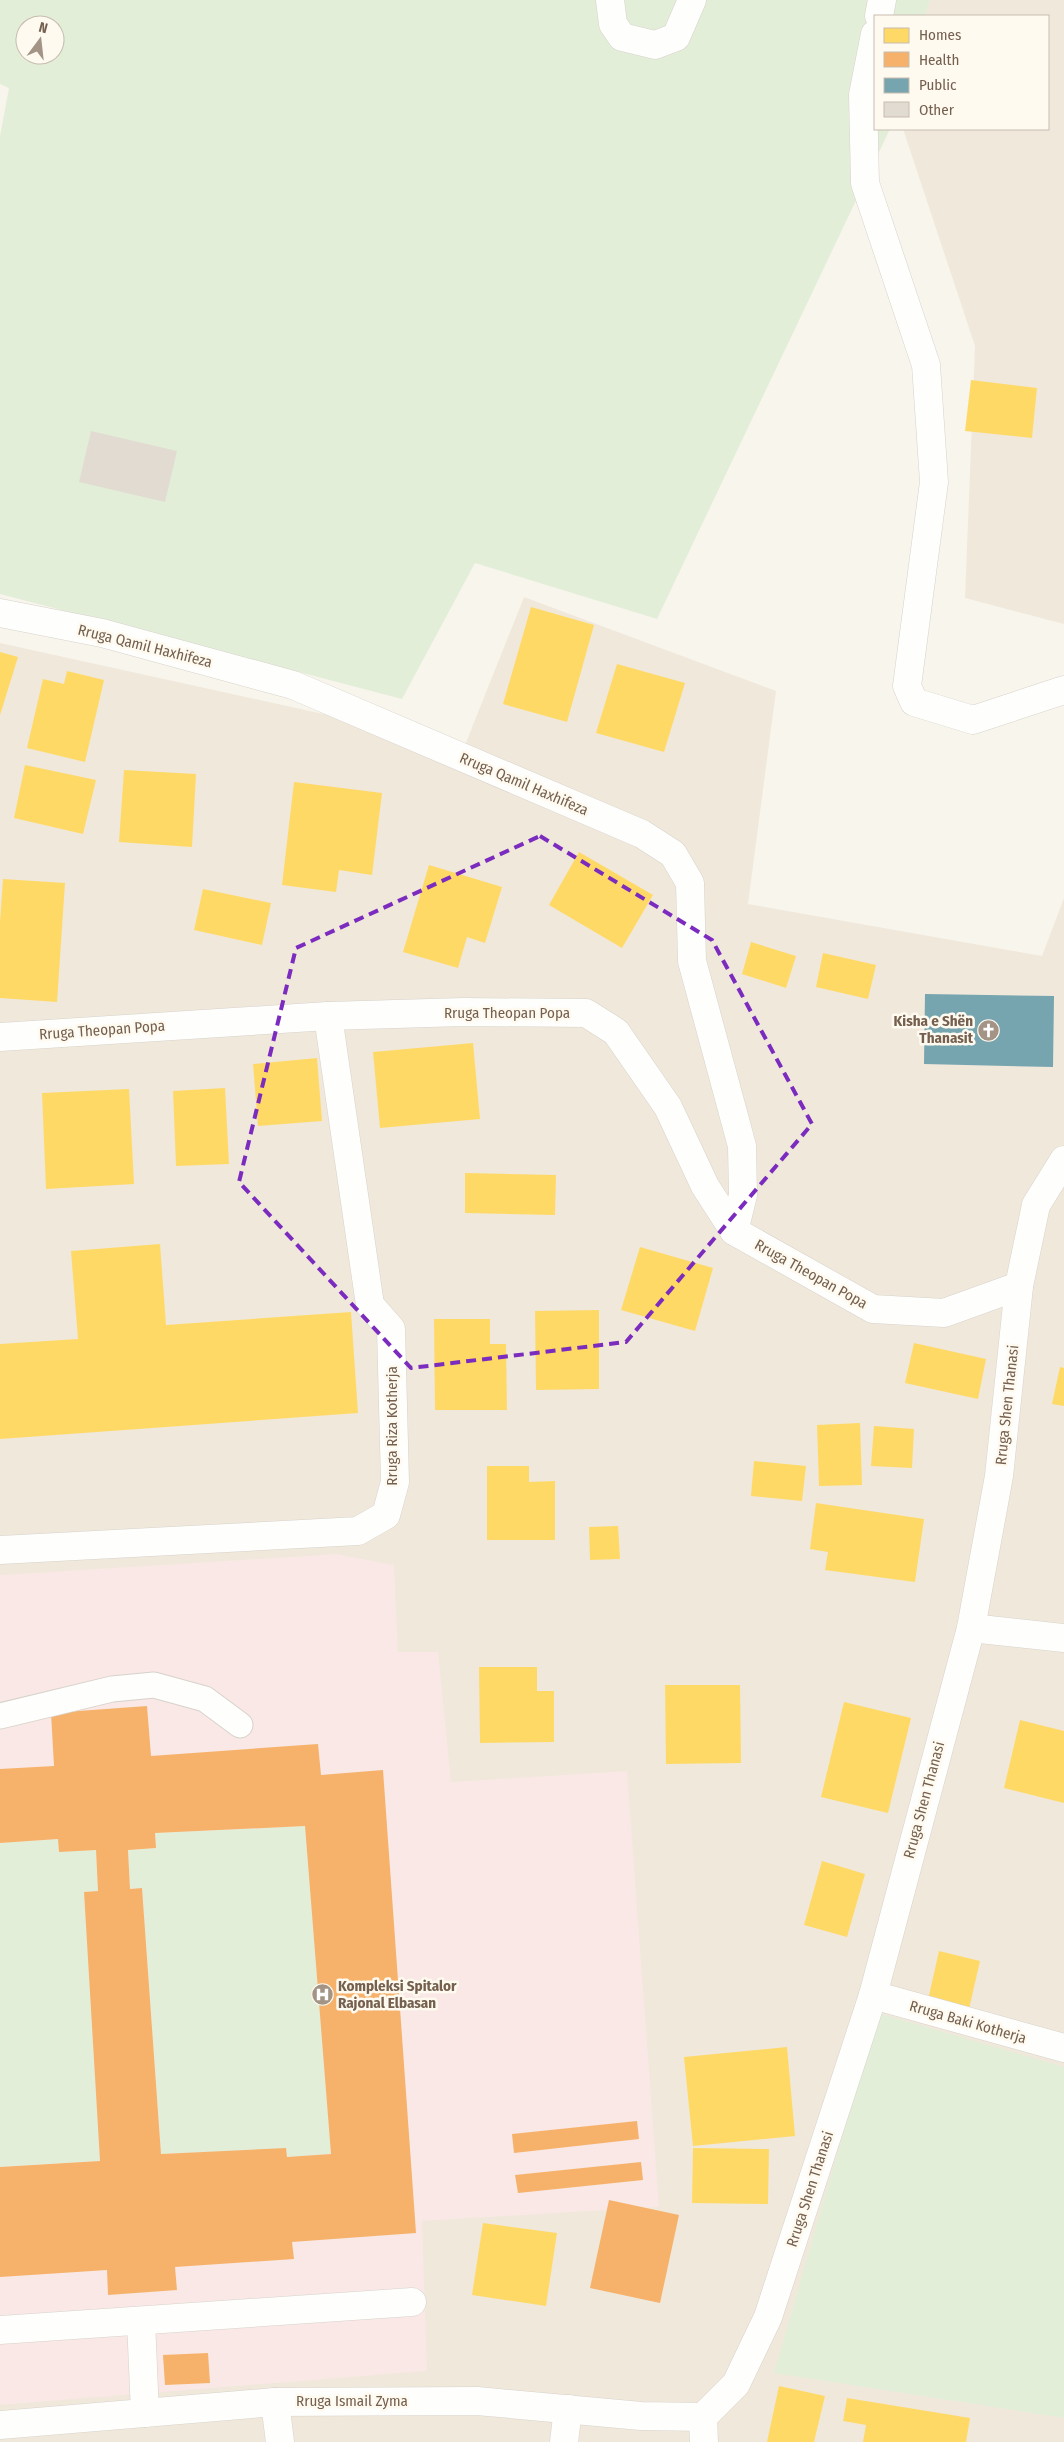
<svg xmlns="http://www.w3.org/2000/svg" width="1064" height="2442" viewBox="0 0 1064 2442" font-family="'Fira Sans Condensed',sans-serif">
<rect width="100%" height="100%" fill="#f8f5ed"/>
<g fill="#f0e8db">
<polygon points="930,0 1064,0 1064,624 965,598 975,346 903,129 1048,129 1048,16 925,16"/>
<polygon points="524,597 776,691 748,904 1042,956 1064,898 1064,2442 0,2442 0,643 465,745"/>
</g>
<polygon fill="#f9e8e5" points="336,1554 394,1565 398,1652 438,1652 451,1782 627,1771 659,2207 422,2221 427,2371 0,2405 0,1575"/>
<g fill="#e3eed9" fill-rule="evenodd">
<path d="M0,0H930L925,16H875V129H890L657,619L475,563L402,699L0,594V136L9,88L0,84ZM25,25H55V55H25Z"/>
<polygon points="305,1826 331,2154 287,2157 286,2149 161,2154 142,1888 130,1889 128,1850 156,1848 155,1833"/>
<polygon points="58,1839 96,1850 98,1891 84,1892 100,2161 0,2167 0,1843"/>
<polygon points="878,2013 1064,2067 1064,2418 774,2373"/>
</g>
<g fill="#ffd966">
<polygon points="971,380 1037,388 1032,438 965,431"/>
<polygon points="531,607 594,625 567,722 503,704"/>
<polygon points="0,652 18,657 0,715"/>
<polygon points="617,664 685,683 664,752 596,733"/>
<polygon points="67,671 104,680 85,762 27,748 43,679 64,684"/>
<polygon points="25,765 96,780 83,834 14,818"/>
<polygon points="124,770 196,774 192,847 119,842"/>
<polygon points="294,782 382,793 372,875 339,870 336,892 282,885"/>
<polygon points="579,852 653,895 622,948 549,905"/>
<polygon points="429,865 502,887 485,943 467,937 458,968 403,952"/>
<polygon points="3,879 65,883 57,1002 0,998 0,922"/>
<polygon points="203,889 271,903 262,945 194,930"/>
<polygon points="751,942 796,956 786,988 742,974"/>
<polygon points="823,953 876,965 868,999 816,987"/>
<polygon points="473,1043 480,1119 380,1128 373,1052"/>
<polygon points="317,1058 322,1121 258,1126 253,1064"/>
<polygon points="225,1088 229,1164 176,1166 173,1091"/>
<polygon points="129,1089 134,1184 46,1189 42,1093"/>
<polygon points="465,1173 556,1175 555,1215 465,1213"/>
<polygon points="160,1244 166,1325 351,1312 358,1413 0,1439 0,1344 78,1339 71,1251"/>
<polygon points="640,1247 713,1268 695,1331 621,1310"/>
<polygon points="599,1310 599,1389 536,1390 535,1311"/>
<polygon points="434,1319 490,1319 490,1344 506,1344 507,1410 435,1410"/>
<polygon points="914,1343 986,1359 978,1399 905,1383"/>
<polygon points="1060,1367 1064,1368 1064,1406 1052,1404"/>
<polygon points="860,1423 862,1485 819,1486 817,1425"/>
<polygon points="874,1426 914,1429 912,1468 871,1466"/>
<polygon points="754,1461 806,1466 802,1501 751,1496"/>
<polygon points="487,1466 529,1466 529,1482 555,1481 555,1540 487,1540"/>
<polygon points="816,1503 924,1519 915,1582 825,1570 828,1552 810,1549"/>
<polygon points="618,1526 620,1559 590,1560 589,1527"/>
<polygon points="479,1667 537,1667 537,1691 554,1691 554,1742 480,1743"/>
<polygon points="665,1685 740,1685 741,1763 666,1764"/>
<polygon points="844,1702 911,1718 888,1813 821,1797"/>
<polygon points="1020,1720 1064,1731 1064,1803 1004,1788"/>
<polygon points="822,1861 865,1874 847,1937 804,1925"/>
<polygon points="939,1951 980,1961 969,2009 928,2000"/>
<polygon points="787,2047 795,2136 693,2146 684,2057"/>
<polygon points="693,2148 769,2149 768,2204 692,2203"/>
<polygon points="483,2223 557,2233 546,2306 472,2295"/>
<polygon points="779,2386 825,2396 814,2442 767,2442"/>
<polygon points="847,2398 970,2418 966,2442 863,2442 866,2425 843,2421"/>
</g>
<g fill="#f6b26b" fill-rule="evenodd">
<path d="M147,1706L151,1756L318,1744L321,1775L383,1770L416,2233L292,2242L294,2259L175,2267L177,2290L108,2295L107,2270L0,2277V2167L100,2161L84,1892L98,1891L96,1850L59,1852L58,1839L0,1843V1769L54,1766L51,1713ZM305,1826L331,2154L287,2157L286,2148L161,2154L142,1888L130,1889L128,1850L156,1848L155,1833Z"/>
<polygon points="637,2121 639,2139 514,2153 512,2134"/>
<polygon points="641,2162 643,2180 518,2193 515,2175"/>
<polygon points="609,2200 679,2215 660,2303 590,2288"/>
<polygon points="208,2353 210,2383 165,2385 163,2355"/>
</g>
<polygon fill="#76a5af" points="925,994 1054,996 1053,1067 924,1064"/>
<polygon fill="#e2dbd2" points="91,431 177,451 165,502 79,482"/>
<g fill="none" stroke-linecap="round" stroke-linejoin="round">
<defs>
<polyline id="service" points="0,1716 112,1689 154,1685 205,1699 240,1725"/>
<g id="minor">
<polyline points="610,0 613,24 622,37 655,45 676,37 692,0"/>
<polyline points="879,16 882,0"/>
<polyline points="875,34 863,95 865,183 926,365 934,482 907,686 914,702 973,720 1064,690"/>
<polyline points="0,613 102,633 293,685 642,834 673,854 690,883 692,961 742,1146 743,1195 734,1231"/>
<polyline points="0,1037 328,1016 463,1012 586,1013 616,1032 668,1107 705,1186 734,1231 873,1309 944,1313 1019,1286"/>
<polyline points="0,1550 358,1531 386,1515 395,1482 391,1329 370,1305 328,1016"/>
<polyline points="971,1628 1064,1638"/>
<polyline points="873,1995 1064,2048"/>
<polyline points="141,2321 145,2413"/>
<polyline points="0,2330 412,2302"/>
<polyline points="275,2402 280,2442"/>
<polyline points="703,2417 704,2442"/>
<polyline points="564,2442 568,2409"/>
</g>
<polyline id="secondary" points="0,2425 275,2402 477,2401 641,2416 703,2417 736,2384 768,2317 873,1995 971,1628 999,1476 1019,1286 1036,1205 1064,1160"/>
</defs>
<use href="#service" stroke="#d7d2cb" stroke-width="27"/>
<use href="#minor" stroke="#d7d2cb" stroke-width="29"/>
<use href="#secondary" stroke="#d8d2cb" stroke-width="29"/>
<use href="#service" stroke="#fefefc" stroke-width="25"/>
<use href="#minor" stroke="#fefefc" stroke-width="28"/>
<use href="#secondary" stroke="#fefefc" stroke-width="28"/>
</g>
<path fill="none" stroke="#7b2cbf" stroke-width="4" stroke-dasharray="10 6" stroke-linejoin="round" d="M540,836L712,940L812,1124L626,1342L411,1368L239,1182L296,948Z"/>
<defs>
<symbol id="church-disc" viewBox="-11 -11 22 22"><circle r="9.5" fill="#a39486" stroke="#fefaf0"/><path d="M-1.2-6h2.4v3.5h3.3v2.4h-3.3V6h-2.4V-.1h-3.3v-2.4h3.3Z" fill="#fff"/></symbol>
<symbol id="hospital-disc" viewBox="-11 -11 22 22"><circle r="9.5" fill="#a39486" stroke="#fefaf0"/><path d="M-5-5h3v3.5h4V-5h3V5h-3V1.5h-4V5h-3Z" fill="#fff"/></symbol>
</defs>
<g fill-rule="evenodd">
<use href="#church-disc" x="976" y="1018" width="25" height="25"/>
<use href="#hospital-disc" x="310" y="1982" width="25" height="25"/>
</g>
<g text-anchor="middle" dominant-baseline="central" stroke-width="5" stroke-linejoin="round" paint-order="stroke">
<g font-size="15" fill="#755f4e" stroke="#fefaf0">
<text transform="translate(145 646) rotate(14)">Rruga Qamil Haxhifeza</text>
<text transform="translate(524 784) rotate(23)">Rruga Qamil Haxhifeza</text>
<text x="507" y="1013">Rruga Theopan Popa</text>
<text transform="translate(102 1030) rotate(-4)">Rruga Theopan Popa</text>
<text transform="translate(811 1274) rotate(29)">Rruga Theopan Popa</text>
<text transform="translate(1007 1405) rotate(-84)">Rruga Shen Thanasi</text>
<text transform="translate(392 1426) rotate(-90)">Rruga Riza Kotherja</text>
<text transform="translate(924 1800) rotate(-75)">Rruga Shen Thanasi</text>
<text transform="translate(968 2022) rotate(16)">Rruga Baki Kotherja</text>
<text transform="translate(810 2189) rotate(-72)">Rruga Shen Thanasi</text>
<text x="352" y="2401">Rruga Ismail Zyma</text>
</g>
<g font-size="15" font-weight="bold" fill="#755f4e" stroke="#fefaf0" text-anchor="end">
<text x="973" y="1021">Kisha e Shën<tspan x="973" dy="17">Thanasit</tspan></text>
<text x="338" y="1986" text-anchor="start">Kompleksi Spitalor<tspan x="338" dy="17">Rajonal Elbasan</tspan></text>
</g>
</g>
<rect x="874" y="15" width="175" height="115" fill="#fefaf0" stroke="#c7bcaf"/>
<rect x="884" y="28" width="25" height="15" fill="#ffd966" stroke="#c7bcaf"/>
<text x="919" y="40" font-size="15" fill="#755f4e">Homes</text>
<rect x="884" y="52" width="25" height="15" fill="#f6b26b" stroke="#c7bcaf"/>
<text x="919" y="65" font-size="15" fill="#755f4e">Health</text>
<rect x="884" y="78" width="25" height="15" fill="#76a5af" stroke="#c7bcaf"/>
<text x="919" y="90" font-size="15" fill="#755f4e">Public</text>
<rect x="884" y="102" width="25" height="15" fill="#e2dbd2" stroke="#c7bcaf"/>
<text x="919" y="115" font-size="15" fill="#755f4e">Other</text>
<g transform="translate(40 40) rotate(15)"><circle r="24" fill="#fefaf0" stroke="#c7bcaf"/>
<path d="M0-4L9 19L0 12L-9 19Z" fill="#a39486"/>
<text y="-8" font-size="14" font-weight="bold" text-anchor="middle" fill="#755f4e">N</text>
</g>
</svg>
